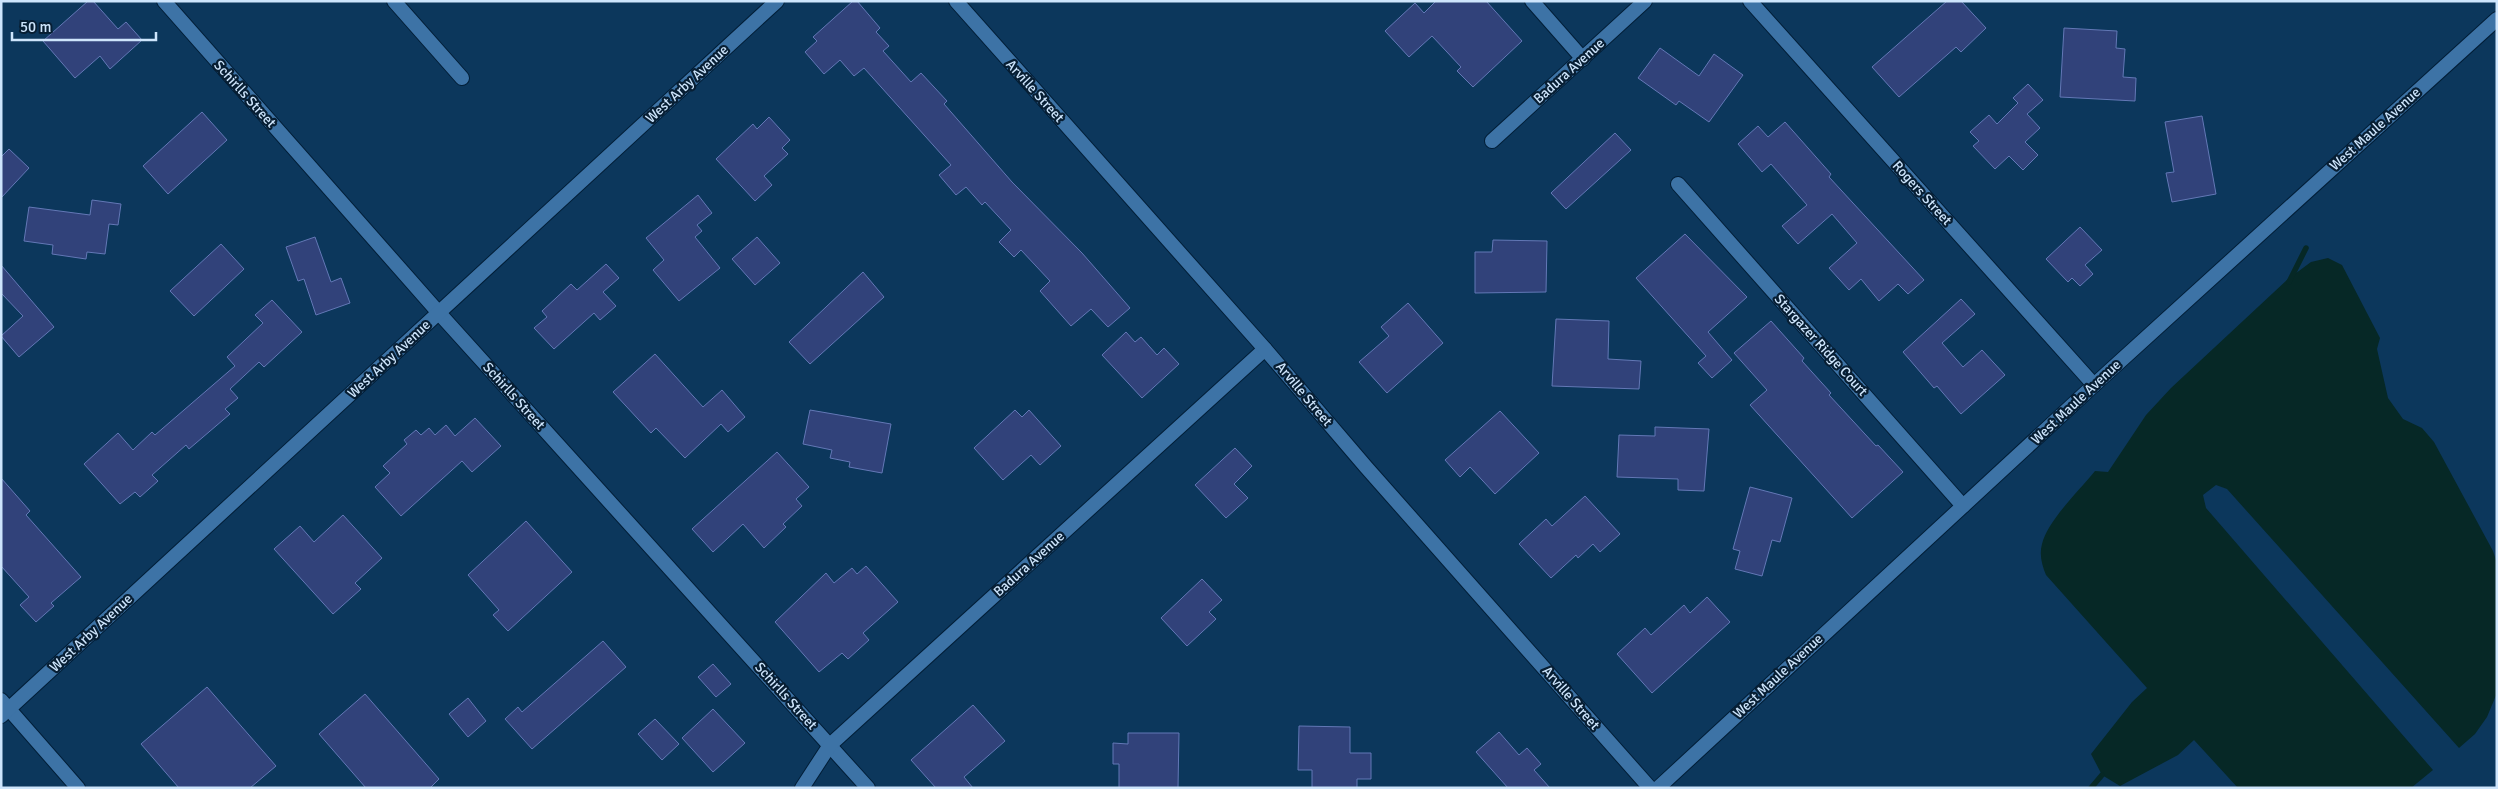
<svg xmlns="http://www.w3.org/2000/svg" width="2498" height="789" viewBox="0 0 2498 789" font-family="Signika,sans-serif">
<rect width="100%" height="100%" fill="#0c375c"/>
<path fill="#062826" d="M2328,258L2342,265L2380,338L2377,349L2388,398L2403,419L2422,428L2434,442L2493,551L2497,563V693L2487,717L2475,734L2459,748L2227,489L2216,485L2203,495L2206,508L2433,770L2411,788H2238L2194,740L2178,755L2120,786L2102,775L2091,754L2132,702L2147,688L2046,575C2042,565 2039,555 2042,544C2048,520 2079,491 2095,471L2108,472L2146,415L2171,388L2288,279L2311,262Z"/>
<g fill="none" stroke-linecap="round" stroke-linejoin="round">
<g stroke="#062826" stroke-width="5.5">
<polyline points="2289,282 2306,248"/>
<polyline points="2091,788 2102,775"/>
</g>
</g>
<g fill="#31427a" stroke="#6378b6">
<polygon points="88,1 93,1 118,29 126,22 142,40 110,69 100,56 75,78 43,41"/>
<polygon points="853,1 857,1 880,28 876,32 889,46 883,51 911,82 921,73 947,101 944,104 1012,182 1082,253 1130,308 1108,327 1091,309 1071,326 1040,291 1050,281 1021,250 1014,257 999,242 1011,230 985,202 982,205 966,187 956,195 939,175 951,165 864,68 854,76 840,60 824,74 805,52 817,41 813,37"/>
<polygon points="1436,1 1486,1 1522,41 1473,87 1457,71 1461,67 1432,36 1409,57 1385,31 1415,3 1424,13"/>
<polygon points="1947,1 1961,1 1986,28 1961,52 1956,47 1899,97 1872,67"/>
<polygon points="2064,28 2117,31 2116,48 2125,49 2123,77 2136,78 2135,101 2060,97"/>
<polygon points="1660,48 1699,76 1714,54 1743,75 1709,122 1679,101 1676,105 1638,78"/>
<polygon points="2028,84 2043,100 2027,114 2040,128 2025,142 2038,155 2023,170 2009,156 1995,169 1973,146 1979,141 1970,132 1989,115 1997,124 2018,103 2013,98"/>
<polygon points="202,112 227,140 168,194 143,166"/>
<polygon points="2202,116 2216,194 2172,202 2166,173 2174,172 2165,122"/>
<polygon points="769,117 790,140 782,148 788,154 764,176 772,185 755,201 716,159 753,124 757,129"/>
<polygon points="1785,122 1831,174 1829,177 1924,280 1908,294 1898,284 1879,301 1861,279 1849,290 1829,268 1857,243 1832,214 1798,244 1782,226 1807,205 1771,164 1762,172 1738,144 1758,126 1768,137"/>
<polygon points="1615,133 1631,150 1566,209 1551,193"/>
<polygon points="9,149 29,168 1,198 1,157"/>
<polygon points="698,195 712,213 697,225 702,231 695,237 720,268 679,301 653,270 664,260 646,238"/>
<polygon points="92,200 121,204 118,225 109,224 105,254 87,252 86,259 52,254 53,245 24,241 29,207 90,215"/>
<polygon points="2080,227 2102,250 2085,265 2093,274 2080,286 2072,278 2068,282 2046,259"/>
<polygon points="1685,234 1747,297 1708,332 1732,360 1712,378 1698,363 1706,356 1636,278"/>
<polygon points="315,237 331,282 341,278 350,303 316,315 304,279 298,281 286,247"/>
<polygon points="757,237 780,263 755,285 732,259"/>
<polygon points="1493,240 1547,241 1546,292 1475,293 1475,252 1492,252"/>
<polygon points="221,244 244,269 194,316 170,291"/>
<polygon points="606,264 619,278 603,292 616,306 600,320 594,313 554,349 534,328 547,317 542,311 571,284 577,290"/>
<polygon points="1,265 54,327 19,357 1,336 23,316 1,293"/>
<polygon points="863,272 884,297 810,364 789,342"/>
<polygon points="1961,299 1975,314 1942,343 1963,367 1982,350 2005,375 1961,414 1937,386 1934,388 1903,352"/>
<polygon points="272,300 302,332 264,367 259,362 230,389 238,398 225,409 230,414 189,449 186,445 152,475 158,481 140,497 135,492 120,504 84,464 118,433 133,450 152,432 155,435 235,366 227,357 263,323 255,315"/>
<polygon points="1408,303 1443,343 1387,393 1359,362 1389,336 1381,327"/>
<polygon points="1556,319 1609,321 1608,359 1641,361 1639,389 1552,386"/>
<polygon points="1771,321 1804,358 1802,361 1831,393 1829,395 1876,446 1878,445 1903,472 1852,518 1750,405 1767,390 1734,353"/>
<polygon points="1126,332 1135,342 1141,337 1157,355 1164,348 1179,364 1142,398 1102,355"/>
<polygon points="655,354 703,407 722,390 745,417 728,432 721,424 685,458 656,428 651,433 613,392"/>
<polygon points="810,410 891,424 882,473 849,467 850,462 830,458 832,450 803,444"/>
<polygon points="1015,410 1022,417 1029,410 1061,446 1040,465 1031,455 1003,480 974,448"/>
<polygon points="1500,411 1539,453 1495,494 1470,467 1460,477 1445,460"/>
<polygon points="475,418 501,446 472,472 462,461 401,516 375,487 390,473 383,466 407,444 404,440 416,430 421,435 429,428 435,435 446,425 455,436"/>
<polygon points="1655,427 1709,429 1704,491 1678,490 1678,479 1617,477 1619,435 1655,436"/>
<polygon points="1235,448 1252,466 1234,484 1248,498 1226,518 1195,485"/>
<polygon points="777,452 809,487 796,499 802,506 783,524 786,527 764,548 743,524 713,552 692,529"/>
<polygon points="1,478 30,511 26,515 81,577 51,603 54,606 36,622 20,605 29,597 1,566"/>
<polygon points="1750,487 1792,498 1780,542 1772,540 1762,576 1735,569 1740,551 1733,549"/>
<polygon points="1585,496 1620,534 1600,552 1593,544 1578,558 1576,555 1551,578 1519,544 1546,519 1552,526"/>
<polygon points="343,515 382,558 355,583 361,589 333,614 274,549 300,526 314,542"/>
<polygon points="526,521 572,572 508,631 493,615 499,610 468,575"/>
<polygon points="866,566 898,602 863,633 869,640 848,659 842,653 819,672 775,622 826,573 834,583 852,568 857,574"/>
<polygon points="1202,579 1222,600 1209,612 1216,619 1187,646 1161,618"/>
<polygon points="1707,597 1730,622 1652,693 1617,654 1645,628 1651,635 1684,605 1690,613"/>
<polygon points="603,641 626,667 532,749 505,719 518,707 522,712"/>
<polygon points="713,664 731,684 716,697 698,677"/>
<polygon points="207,687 276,766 250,788 179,788 141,744"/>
<polygon points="365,694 439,779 430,788 366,788 319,734"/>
<polygon points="468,698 486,721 468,737 449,714"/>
<polygon points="973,705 1005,741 964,777 973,788 936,788 911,760"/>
<polygon points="713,709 745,743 713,772 682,738"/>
<polygon points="655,719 679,744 662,760 638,734"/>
<polygon points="1299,726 1350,727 1350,753 1371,753 1371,779 1357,779 1357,788 1312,788 1312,770 1298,770"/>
<polygon points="1499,732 1519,755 1527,748 1541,764 1534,770 1550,788 1508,788 1476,752"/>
<polygon points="1128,733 1179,733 1178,788 1119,788 1119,764 1113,764 1113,743 1128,744"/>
</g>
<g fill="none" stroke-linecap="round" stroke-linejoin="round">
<defs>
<g id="minor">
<polyline points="164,1 439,313 868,788"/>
<polyline points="394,1 462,78"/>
<polyline points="1532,1 1583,59"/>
<polyline points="1750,1 2094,385"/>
<polyline points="1492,141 1645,1"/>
<polyline points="1678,184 1963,506"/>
<polyline points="1,700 78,788"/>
<polyline points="1,716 777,1"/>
<polyline points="802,788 830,745 1265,349"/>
<polyline points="1658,788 2094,385 2497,19"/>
</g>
<polyline id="tertiary" points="956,1 1265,349 1366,467 1650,788"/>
</defs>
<use href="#minor" stroke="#021e37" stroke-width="16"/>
<use href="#tertiary" stroke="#021e37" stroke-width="16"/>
<use href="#minor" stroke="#3d73a6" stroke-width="14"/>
<use href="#tertiary" stroke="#3d73a6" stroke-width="14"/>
</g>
<g text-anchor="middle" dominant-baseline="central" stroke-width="4.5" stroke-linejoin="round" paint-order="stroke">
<g font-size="14" fill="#cee5fc" stroke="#071e33">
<text transform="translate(1569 71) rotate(-42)">Badura Avenue</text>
<text transform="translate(687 84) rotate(-43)">West Arby Avenue</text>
<text transform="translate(1035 91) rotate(48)">Arville Street</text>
<text transform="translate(245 94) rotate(48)">Schirlls Street</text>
<text transform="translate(2375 129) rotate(-42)">West Maule Avenue</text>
<text transform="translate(1922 193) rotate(48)">Rogers Street</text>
<text transform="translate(1821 345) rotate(48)">Stargazer Ridge Court</text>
<text transform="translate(389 359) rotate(-43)">West Arby Avenue</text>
<text transform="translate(1304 394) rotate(50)">Arville Street</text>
<text transform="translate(514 396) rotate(48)">Schirlls Street</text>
<text transform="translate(2076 402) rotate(-43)">West Maule Avenue</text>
<text transform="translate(1029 564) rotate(-42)">Badura Avenue</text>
<text transform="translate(91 633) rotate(-43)">West Arby Avenue</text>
<text transform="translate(1778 676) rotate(-43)">West Maule Avenue</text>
<text transform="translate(786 696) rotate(48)">Schirlls Street</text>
<text transform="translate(1571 698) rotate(49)">Arville Street</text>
</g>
</g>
<rect width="2498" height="789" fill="none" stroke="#cee5fc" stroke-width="5"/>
<path d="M12 32v8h144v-8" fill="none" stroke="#cee5fc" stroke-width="2.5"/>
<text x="20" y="32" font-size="15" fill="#cee5fc" stroke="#071e33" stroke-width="4" paint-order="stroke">50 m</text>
</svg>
